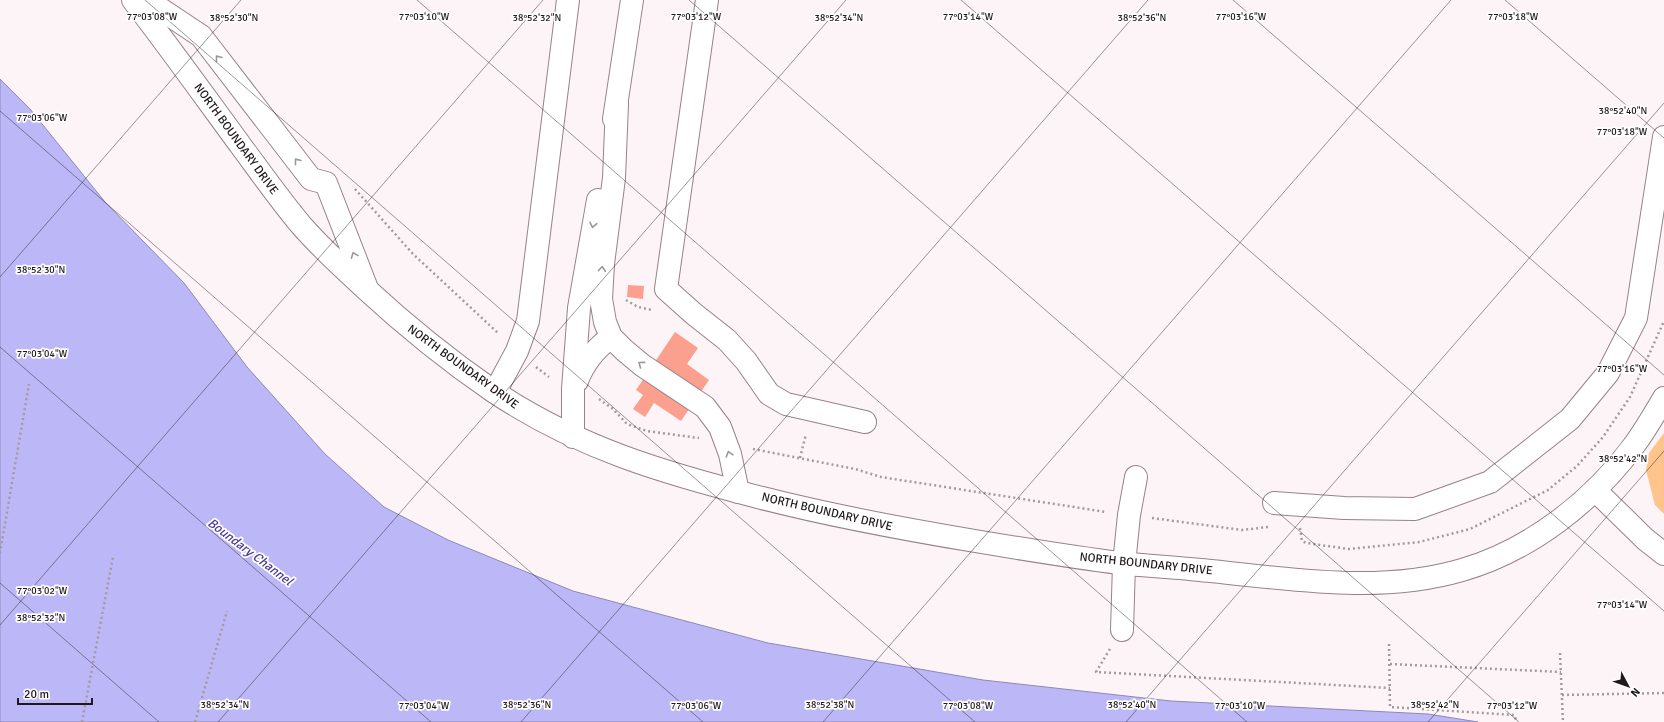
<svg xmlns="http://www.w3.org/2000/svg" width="1664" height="722" viewBox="0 0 1664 722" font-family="Signika,sans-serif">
<rect width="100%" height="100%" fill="#fdf4f7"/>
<polygon fill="#fec48b" points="1664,433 1664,514 1655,505 1646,470 1649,453"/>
<polygon fill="#bcb8f8" stroke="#8d88b6" points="0,79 30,109 105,202 184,283 247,367 325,454 384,507 448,540 573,591 768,643 983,680 1171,701 1428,714 1478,722 0,722"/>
<g fill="#fba08f">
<polygon points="628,285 644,286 643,299 627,297"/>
<polygon points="675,332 698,348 687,364 709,380 681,421 654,403 645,417 633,409 643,395 636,390"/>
</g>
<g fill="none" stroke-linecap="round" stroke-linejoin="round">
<defs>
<g id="minor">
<path d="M133,0C170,48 205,97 241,146C261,173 280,200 301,225C321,248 344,269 366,289C406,326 448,360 493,391C578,448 664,473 762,498C832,516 903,529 975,541C1023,549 1071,557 1119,563C1146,566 1173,567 1200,570C1287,578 1377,595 1462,570C1531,550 1593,501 1635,444C1646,429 1655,413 1664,398"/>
<polyline points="147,0 201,36 311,179 326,183 366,286"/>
<polyline points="707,0 666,289 694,314 727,340 746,361 769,394 786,404 865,422"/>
<polyline points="617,104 614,178 603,264 601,299 605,322 611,337 624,350 642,365 705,407 720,427 730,454 738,492"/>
<polyline points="614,119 632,0"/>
<path d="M577,381C584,362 595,349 611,337"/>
<polyline points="495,392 517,351 528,321 568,0"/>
<polyline points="573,437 573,389 579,308 598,200"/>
<polyline points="1595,490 1645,539 1664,554"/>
<polyline points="1274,503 1344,508 1415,509 1490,482 1570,419 1608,373 1636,318 1664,137"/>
<polyline points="1122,630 1124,564 1129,515 1136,477"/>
</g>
</defs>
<use href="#minor" stroke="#978289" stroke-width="24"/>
<g stroke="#a39a9d" stroke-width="2.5" stroke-dasharray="2 3" stroke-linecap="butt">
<polyline points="355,189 413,254 498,333"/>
<polyline points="626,300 638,307 652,310"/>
<polyline points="536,367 549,377"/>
<polyline points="599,399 613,409 627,424 647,431 699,438"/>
<polyline points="753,449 855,469 881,477 1106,512"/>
<polyline points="800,458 806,434"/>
<polyline points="1152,518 1242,530 1268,527"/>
<polyline points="1300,528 1302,541 1306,543 1349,549 1419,542 1470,529 1548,490 1577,466 1603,437 1630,397 1664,321"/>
<polyline points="0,553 29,384"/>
<polyline points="1389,644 1390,707 1514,715 1517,722"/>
<polyline points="1110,649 1096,672 1390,688"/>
<polyline points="1560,653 1563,722"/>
<polyline points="1390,664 1561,672"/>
<polyline points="1562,695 1664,693"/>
<polyline points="82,722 113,557"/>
<polyline points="195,722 227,611"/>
</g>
<use href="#minor" stroke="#fff" stroke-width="22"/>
</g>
<defs><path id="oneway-chevron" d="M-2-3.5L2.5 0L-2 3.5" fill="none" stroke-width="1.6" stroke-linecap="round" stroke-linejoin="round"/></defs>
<g stroke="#9b9898">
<use href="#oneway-chevron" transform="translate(218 58) rotate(-128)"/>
<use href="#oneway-chevron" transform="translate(297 161) rotate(-128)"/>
<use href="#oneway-chevron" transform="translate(593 225) rotate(101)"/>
<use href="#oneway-chevron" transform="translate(354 255) rotate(-111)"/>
<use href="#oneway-chevron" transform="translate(602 269) rotate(-86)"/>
<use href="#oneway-chevron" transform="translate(641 364) rotate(-143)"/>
<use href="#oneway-chevron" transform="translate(729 454) rotate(-107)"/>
</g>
<path fill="none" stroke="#20191b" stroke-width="1" stroke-opacity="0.45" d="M145,0L975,722M417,0L1247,722M689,0L1519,722M961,0L1664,611M1233,0L1664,375M1505,0L1664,138M0,111L703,722M0,277L241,0M0,347L431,722M0,583L159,722M0,625L543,0M218,722L846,0M521,722L1148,0M823,722L1451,0M1126,722L1664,103M1428,722L1664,451"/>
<g text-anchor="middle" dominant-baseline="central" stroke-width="3.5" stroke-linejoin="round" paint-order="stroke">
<g font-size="12" fill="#20191b" stroke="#fff">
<text transform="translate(236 139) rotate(54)">NORTH BOUNDARY DRIVE</text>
<text transform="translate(463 367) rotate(36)">NORTH BOUNDARY DRIVE</text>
<text transform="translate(827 512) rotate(13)">NORTH BOUNDARY DRIVE</text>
<text transform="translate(1146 564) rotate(6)">NORTH BOUNDARY DRIVE</text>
</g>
<g font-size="13" font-style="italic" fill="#4d3d97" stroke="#fff">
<text transform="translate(250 552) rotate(37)">Boundary Channel</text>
</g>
</g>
<g font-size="10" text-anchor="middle" fill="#20191b" stroke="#fff" stroke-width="3.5" stroke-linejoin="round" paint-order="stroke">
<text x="152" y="20">77°03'08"W</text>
<text x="424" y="20">77°03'10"W</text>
<text x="696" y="20">77°03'12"W</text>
<text x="968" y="20">77°03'14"W</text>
<text x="1241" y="20">77°03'16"W</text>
<text x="1513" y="20">77°03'18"W</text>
<text x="234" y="21">38°52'30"N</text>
<text x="537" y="21">38°52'32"N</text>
<text x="839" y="21">38°52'34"N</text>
<text x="1142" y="21">38°52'36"N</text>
<text x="1623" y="114">38°52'40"N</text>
<text x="42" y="121">77°03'06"W</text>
<text x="1622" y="135">77°03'18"W</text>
<text x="41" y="273">38°52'30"N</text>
<text x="42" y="357">77°03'04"W</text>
<text x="1622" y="372">77°03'16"W</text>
<text x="1623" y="462">38°52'42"N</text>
<text x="42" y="594">77°03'02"W</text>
<text x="1622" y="608">77°03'14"W</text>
<text x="41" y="621">38°52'32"N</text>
<text x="225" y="708">38°52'34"N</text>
<text x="527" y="708">38°52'36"N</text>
<text x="830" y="708">38°52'38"N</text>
<text x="1132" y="708">38°52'40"N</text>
<text x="1435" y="708">38°52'42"N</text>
<text x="424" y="709">77°03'04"W</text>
<text x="696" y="709">77°03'06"W</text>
<text x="968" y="709">77°03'08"W</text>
<text x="1240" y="709">77°03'10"W</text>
<text x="1512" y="709">77°03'12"W</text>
</g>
<g transform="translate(1628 686) rotate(131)" stroke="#ffffff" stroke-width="3" paint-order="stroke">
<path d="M0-3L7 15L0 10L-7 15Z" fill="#20191b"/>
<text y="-6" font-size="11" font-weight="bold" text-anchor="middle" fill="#20191b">N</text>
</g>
<path d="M18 698v6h74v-6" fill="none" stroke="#20191b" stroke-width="2"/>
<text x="24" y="698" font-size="12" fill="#20191b" stroke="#ffffff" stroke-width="3" paint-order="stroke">20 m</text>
</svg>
